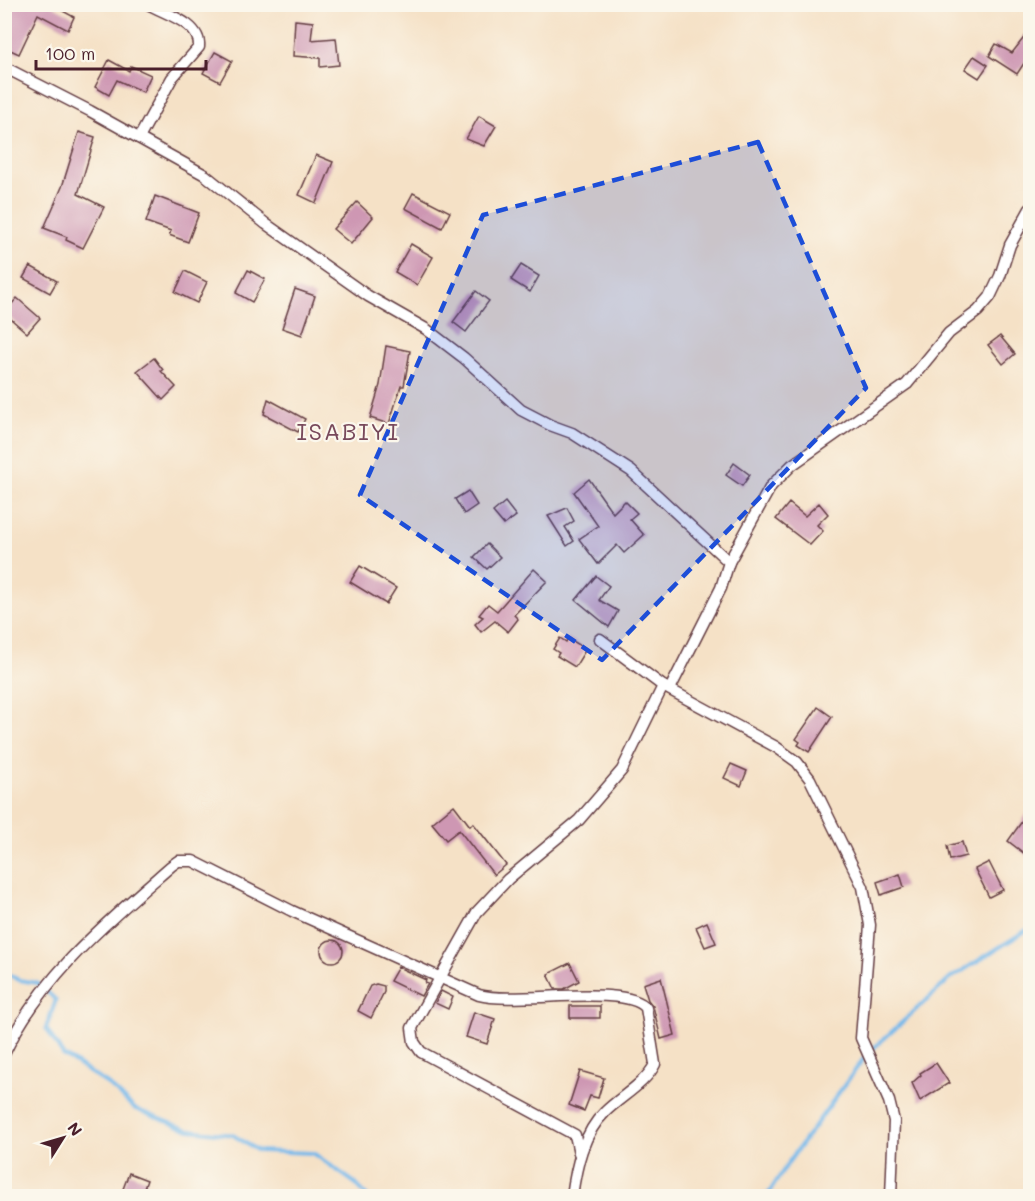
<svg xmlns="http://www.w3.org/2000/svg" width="1035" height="1201" viewBox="0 0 1035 1201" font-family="Mali,sans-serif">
<rect width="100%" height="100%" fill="#fbf7ec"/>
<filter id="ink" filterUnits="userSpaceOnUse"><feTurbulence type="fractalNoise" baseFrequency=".0167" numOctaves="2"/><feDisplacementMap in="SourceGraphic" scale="12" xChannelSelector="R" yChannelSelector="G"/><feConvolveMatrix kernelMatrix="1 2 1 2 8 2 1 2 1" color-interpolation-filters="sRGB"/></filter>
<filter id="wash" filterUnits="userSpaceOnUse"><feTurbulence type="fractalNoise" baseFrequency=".008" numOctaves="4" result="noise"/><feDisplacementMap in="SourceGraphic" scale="24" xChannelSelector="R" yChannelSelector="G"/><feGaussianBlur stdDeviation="1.35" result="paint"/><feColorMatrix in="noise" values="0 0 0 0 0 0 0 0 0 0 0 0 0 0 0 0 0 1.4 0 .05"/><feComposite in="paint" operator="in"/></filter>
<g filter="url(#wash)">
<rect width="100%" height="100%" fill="#f5e1c6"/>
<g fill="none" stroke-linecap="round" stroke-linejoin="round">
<g stroke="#74b8ea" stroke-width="4">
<polyline points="4,972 19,980 37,983 56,1000 46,1028 63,1055 109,1085 135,1109 189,1130 233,1135 258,1151 313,1153 355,1183 367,1196"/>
<polyline points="767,1196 790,1160 867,1054 951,978 1030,928"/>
</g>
</g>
<g id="blocks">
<g fill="#ce97b3">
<polygon points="4,4 50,4 74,17 68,30 38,14 19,54 4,47"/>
<polygon points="295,20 313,22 311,40 336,38 339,65 320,67 320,58 293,56"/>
<polygon points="1030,30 1030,54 1017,74 989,56 996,44 1012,53"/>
<polygon points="215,52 232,61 220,82 203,73"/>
<polygon points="974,56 988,65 979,78 965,69"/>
<polygon points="109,60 129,71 131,66 151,75 143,92 117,80 109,95 95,87"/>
<polygon points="479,116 496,126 484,146 466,139"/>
<polygon points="79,132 95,137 78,194 104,207 83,248 66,240 67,237 44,228 62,187"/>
<polygon points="316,155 333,162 316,203 299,195"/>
<polygon points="413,193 450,212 442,228 405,208"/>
<polygon points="155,196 199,213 188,242 169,235 171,231 146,222"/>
<polygon points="357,202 373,217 351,244 333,229"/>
<polygon points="411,244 433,257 417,285 395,272"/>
<polygon points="521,265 539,276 530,292 511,280"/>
<polygon points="30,266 57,281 50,293 23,278"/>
<polygon points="248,270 265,279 252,302 236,293"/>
<polygon points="185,271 207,282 197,303 175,292"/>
<polygon points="295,289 315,296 302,335 282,328"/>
<polygon points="476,291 489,301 466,332 453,322"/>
<polygon points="17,298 40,318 27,333 4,313"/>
<polygon points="1000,336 1015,354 1003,364 988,345"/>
<polygon points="386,346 410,351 404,386 401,386 389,424 370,418 380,385"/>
<polygon points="154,358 163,370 161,371 176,387 163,400 137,371"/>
<polygon points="268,399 305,419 298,432 264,414"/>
<polygon points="734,463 750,475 742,486 726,475"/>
<polygon points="589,479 613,513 625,501 637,513 630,519 644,535 624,553 617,545 598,564 579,539 598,526 574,492"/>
<polygon points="468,491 477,505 464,514 455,499"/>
<polygon points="505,502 516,516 504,525 493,512"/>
<polygon points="789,503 805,516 819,503 828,514 817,525 823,531 810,545 776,519"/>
<polygon points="567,508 574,521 565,527 574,541 567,546 548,516"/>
<polygon points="487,544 500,557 487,569 474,557"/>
<polygon points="360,566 396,588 386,604 350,582"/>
<polygon points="534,569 547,581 514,615 518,619 508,632 495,621 481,632 475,624 483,617 479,615 488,604 497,611"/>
<polygon points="596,576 609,586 599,600 618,611 609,627 576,600"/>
<polygon points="560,638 566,642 568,638 586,649 575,667 557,656 559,653 553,649"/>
<polygon points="818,707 832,717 809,752 798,745 800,742 796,739"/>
<polygon points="731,764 747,771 741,786 724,778"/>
<polygon points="454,805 470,826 473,823 506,865 494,875 459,830 446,840 432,823"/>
<polygon points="1030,810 1030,858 1008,841"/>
<polygon points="962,842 966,856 950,860 947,846"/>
<polygon points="989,862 1003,890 989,897 975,869"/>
<polygon points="900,874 904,887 881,895 877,882"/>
<polygon points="707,922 716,943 705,947 696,927"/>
<circle cx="332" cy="951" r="11"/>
<polygon points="570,963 579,981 564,989 555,989 548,974"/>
<polygon points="398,967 426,980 425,983 428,984 421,996 390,981"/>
<polygon points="661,978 675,1035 661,1039 653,1006 648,1000 643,984"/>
<polygon points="376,984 384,986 384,992 371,1018 358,1011 370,986"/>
<polygon points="441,991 453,997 448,1009 435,1003"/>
<rect x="570" y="1006" width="30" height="12"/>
<polygon points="474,1012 495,1019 487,1044 466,1037"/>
<polygon points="936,1063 949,1083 920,1101 912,1083 921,1075 920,1073"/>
<polygon points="580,1071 604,1078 598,1098 590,1096 584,1111 569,1105"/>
<polygon points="129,1173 147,1180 141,1197 120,1197"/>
</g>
</g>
</g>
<g filter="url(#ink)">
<use href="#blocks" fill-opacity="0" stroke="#643c42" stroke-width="1.5"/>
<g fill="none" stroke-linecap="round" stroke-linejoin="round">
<defs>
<g id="street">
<polyline points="4,67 90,111 205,175 266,224 368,296 426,329 464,358 521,410 550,425 572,433 631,471 729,562 721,588 670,689"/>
<path d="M139,138L172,78L199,47C201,23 165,14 148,4"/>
<polyline points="729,562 771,486 792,465 907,384 949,333 978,311 990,297 1000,276 1010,245 1030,209"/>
<polyline points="600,639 663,686 776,747 797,762 810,779 863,887 870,925 861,1038 889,1101 894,1121 891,1196"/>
<path d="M4,1054C42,975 107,922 171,866L178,861H193L292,911L479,995C515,1005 627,983 646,1008L655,1064C646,1083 620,1097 605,1112C583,1133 576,1167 572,1196"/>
<polyline points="579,1153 575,1135 421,1052 414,1042 412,1028 477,912 508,879 579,820 622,770 663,686"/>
</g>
</defs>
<use href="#street" stroke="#643c42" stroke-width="13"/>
<use href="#street" stroke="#fff" stroke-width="10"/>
</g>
</g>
<path fill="#1d4ed8" fill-opacity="0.2" stroke="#1d4ed8" stroke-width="4.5" stroke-dasharray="12 8" stroke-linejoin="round" d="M758,142L866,388L602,660L360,495L483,215Z"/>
<g text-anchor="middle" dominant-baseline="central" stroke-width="4.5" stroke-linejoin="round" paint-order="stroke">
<g font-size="24" letter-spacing="1.5" fill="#78495b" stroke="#fbf7ec">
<text x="348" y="430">ISABIYI</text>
</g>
</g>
<rect width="1035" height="1201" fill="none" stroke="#fbf7ec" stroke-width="24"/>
<g transform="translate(63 1138) rotate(53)" stroke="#fbf7ec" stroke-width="4.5" paint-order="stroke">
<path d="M0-4.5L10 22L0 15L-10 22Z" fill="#4a1f2b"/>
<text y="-9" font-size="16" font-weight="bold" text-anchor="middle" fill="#4a1f2b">N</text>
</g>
<path d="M36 60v9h170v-9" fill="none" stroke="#4a1f2b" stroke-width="3"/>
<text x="45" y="60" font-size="18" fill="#4a1f2b" stroke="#fbf7ec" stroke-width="4.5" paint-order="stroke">100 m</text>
</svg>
